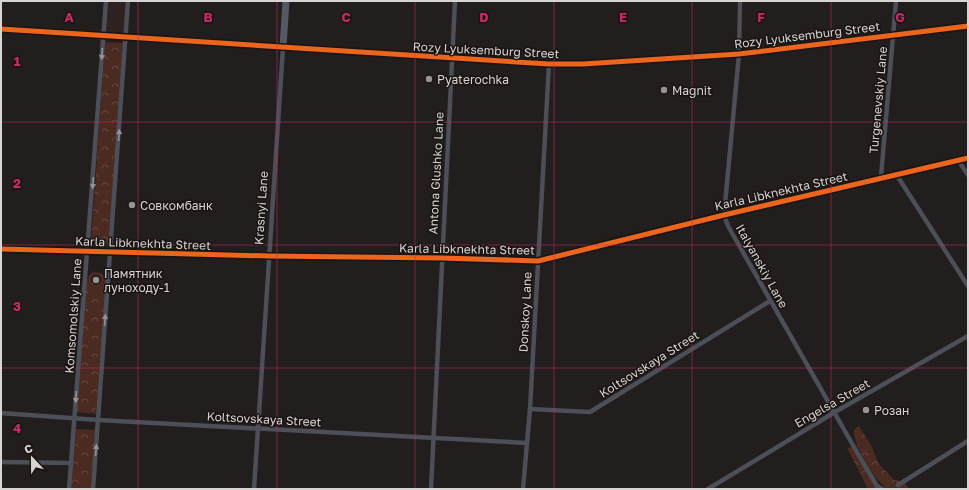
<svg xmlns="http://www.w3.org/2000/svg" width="969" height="490" viewBox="0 0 969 490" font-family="'Golos Text',sans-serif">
<defs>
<pattern id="forest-crowns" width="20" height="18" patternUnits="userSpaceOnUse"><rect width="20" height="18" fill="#4a2a21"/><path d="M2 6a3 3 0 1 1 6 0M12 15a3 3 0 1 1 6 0" fill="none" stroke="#634840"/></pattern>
</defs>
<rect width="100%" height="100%" fill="#211e1d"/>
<polygon fill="#2d221f" points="106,1 128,1 126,37 104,36"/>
<g fill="url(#forest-crowns)">
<polygon points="105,42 123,43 109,244 91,242"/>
<polygon points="94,272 101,273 107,280 96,414 76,412 87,279 91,273"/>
<path d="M859,426L871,445L879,464L894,480L905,482L908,489H868L847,448L852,447L877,483L883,488L885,487C882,484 879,481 876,478C869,468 852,441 854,430Z"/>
<polygon points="76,429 95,430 91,489 71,489"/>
</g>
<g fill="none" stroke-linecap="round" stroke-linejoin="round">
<g stroke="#4c4e58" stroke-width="4.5">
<polyline points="740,1 739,54 724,215 728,226 858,454 877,486 882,489"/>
<polyline points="958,160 968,175"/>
<polyline points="896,174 968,286"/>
<polyline points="881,177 896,1"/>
<polyline points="1,249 269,256 442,258 538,261 724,215 968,158"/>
<polyline points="530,409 590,412 770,301"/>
<polyline points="1,413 98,420 527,443"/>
<polyline points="1,462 71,463"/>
<polyline points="898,485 968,441"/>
<polyline points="69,489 106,1"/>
<polyline points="93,489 128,1"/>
<polyline points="254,489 283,47"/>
<polyline points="431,489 455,1"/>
<polyline points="523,489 530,409 549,64"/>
<polyline points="708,489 835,412 968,336"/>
</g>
<g stroke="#565964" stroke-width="7">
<polyline points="1,29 549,64 583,64 739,54 968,26"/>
<polyline points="283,47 286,1"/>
</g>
<polyline stroke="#5c5d61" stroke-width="1" points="1,248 269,255 442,256 538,259 724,213 968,156"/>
<defs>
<g id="cycleway">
<polyline points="1,29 549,64 583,64 739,54 968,26"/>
<polyline points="1,249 269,256 442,258 538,261 724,215 968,158"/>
</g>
</defs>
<use href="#cycleway" stroke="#1a1412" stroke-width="8"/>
<use href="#cycleway" stroke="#eb651d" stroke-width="5"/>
</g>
<defs><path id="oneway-solid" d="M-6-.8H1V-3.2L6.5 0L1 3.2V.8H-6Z"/></defs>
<g fill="#929195">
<use href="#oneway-solid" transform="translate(102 54) rotate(94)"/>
<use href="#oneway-solid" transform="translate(119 135) rotate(-86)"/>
<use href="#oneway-solid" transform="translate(93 183) rotate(94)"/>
<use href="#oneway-solid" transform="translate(105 320) rotate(-86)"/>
<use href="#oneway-solid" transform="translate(76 397) rotate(94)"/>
<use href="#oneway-solid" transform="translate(96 450) rotate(-86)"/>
</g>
<path fill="none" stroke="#c42b67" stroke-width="1" stroke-opacity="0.55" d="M138,1V489M277,1V489M415,1V489M554,1V489M692,1V489M831,1V489M1,122H968M1,245H968M1,368H968"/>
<g fill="#989493" stroke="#1a1412" stroke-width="1.5">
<circle cx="429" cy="79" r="4"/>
<circle cx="664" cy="90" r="4"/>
<circle cx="132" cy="205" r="4"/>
<circle cx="96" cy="280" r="4"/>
<circle cx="866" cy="410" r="4"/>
</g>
<g text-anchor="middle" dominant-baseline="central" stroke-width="3" stroke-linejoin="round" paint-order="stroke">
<g font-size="12" fill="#d8d4d2" stroke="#1a1412">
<text transform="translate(807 35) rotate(-7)">Rozy Lyuksemburg Street</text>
<text transform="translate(486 50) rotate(3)">Rozy Lyuksemburg Street</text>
<text transform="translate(878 100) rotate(-85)">Turgenevskiy Lane</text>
<text transform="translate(436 173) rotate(-87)">Antona Glushko Lane</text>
<text transform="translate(781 191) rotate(-13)">Karla Libknekhta Street</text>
<text transform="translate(261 208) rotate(-86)">Krasnyi Lane</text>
<text transform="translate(143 243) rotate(2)">Karla Libknekhta Street</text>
<text transform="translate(467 249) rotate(1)">Karla Libknekhta Street</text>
<text transform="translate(762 266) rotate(61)">Italyanskiy Lane</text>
<text transform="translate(525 312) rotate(-87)">Donskoy Lane</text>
<text transform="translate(73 316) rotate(-86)">Komsomolskiy Lane</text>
<text transform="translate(649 364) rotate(-32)">Koltsovskaya Street</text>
<text transform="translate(832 403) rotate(-30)">Engelsa Street</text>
<text transform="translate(264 419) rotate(3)">Koltsovskaya Street</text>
</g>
<g font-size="12" fill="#d8d4d2" stroke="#1a1412" text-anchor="start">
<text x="437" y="79">Pyaterochka</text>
<text x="672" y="90">Magnit</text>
<text x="140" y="205">Совкомбанк</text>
<text x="104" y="273">Памятник<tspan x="104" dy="14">луноходу-1</tspan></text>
<text x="874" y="410">Розан</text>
</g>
</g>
<g font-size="13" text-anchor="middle" font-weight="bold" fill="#c42b67" stroke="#1a1412" stroke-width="3" stroke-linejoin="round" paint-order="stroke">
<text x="69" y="22">A</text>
<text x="208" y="22">B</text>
<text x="346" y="22">C</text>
<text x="484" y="22">D</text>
<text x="623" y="22">E</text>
<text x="761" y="22">F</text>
<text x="900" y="22">G</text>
<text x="17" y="66">1</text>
<text x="17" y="188">2</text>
<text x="17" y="311">3</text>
<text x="17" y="433">4</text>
</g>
<rect width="969" height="490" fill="none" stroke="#d8d4d2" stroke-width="4"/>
<g transform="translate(32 458) rotate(338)" stroke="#1a1412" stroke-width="3" paint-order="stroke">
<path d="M0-3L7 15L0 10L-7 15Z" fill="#d8d4d2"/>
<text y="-6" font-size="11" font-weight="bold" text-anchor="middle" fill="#d8d4d2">С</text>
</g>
</svg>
